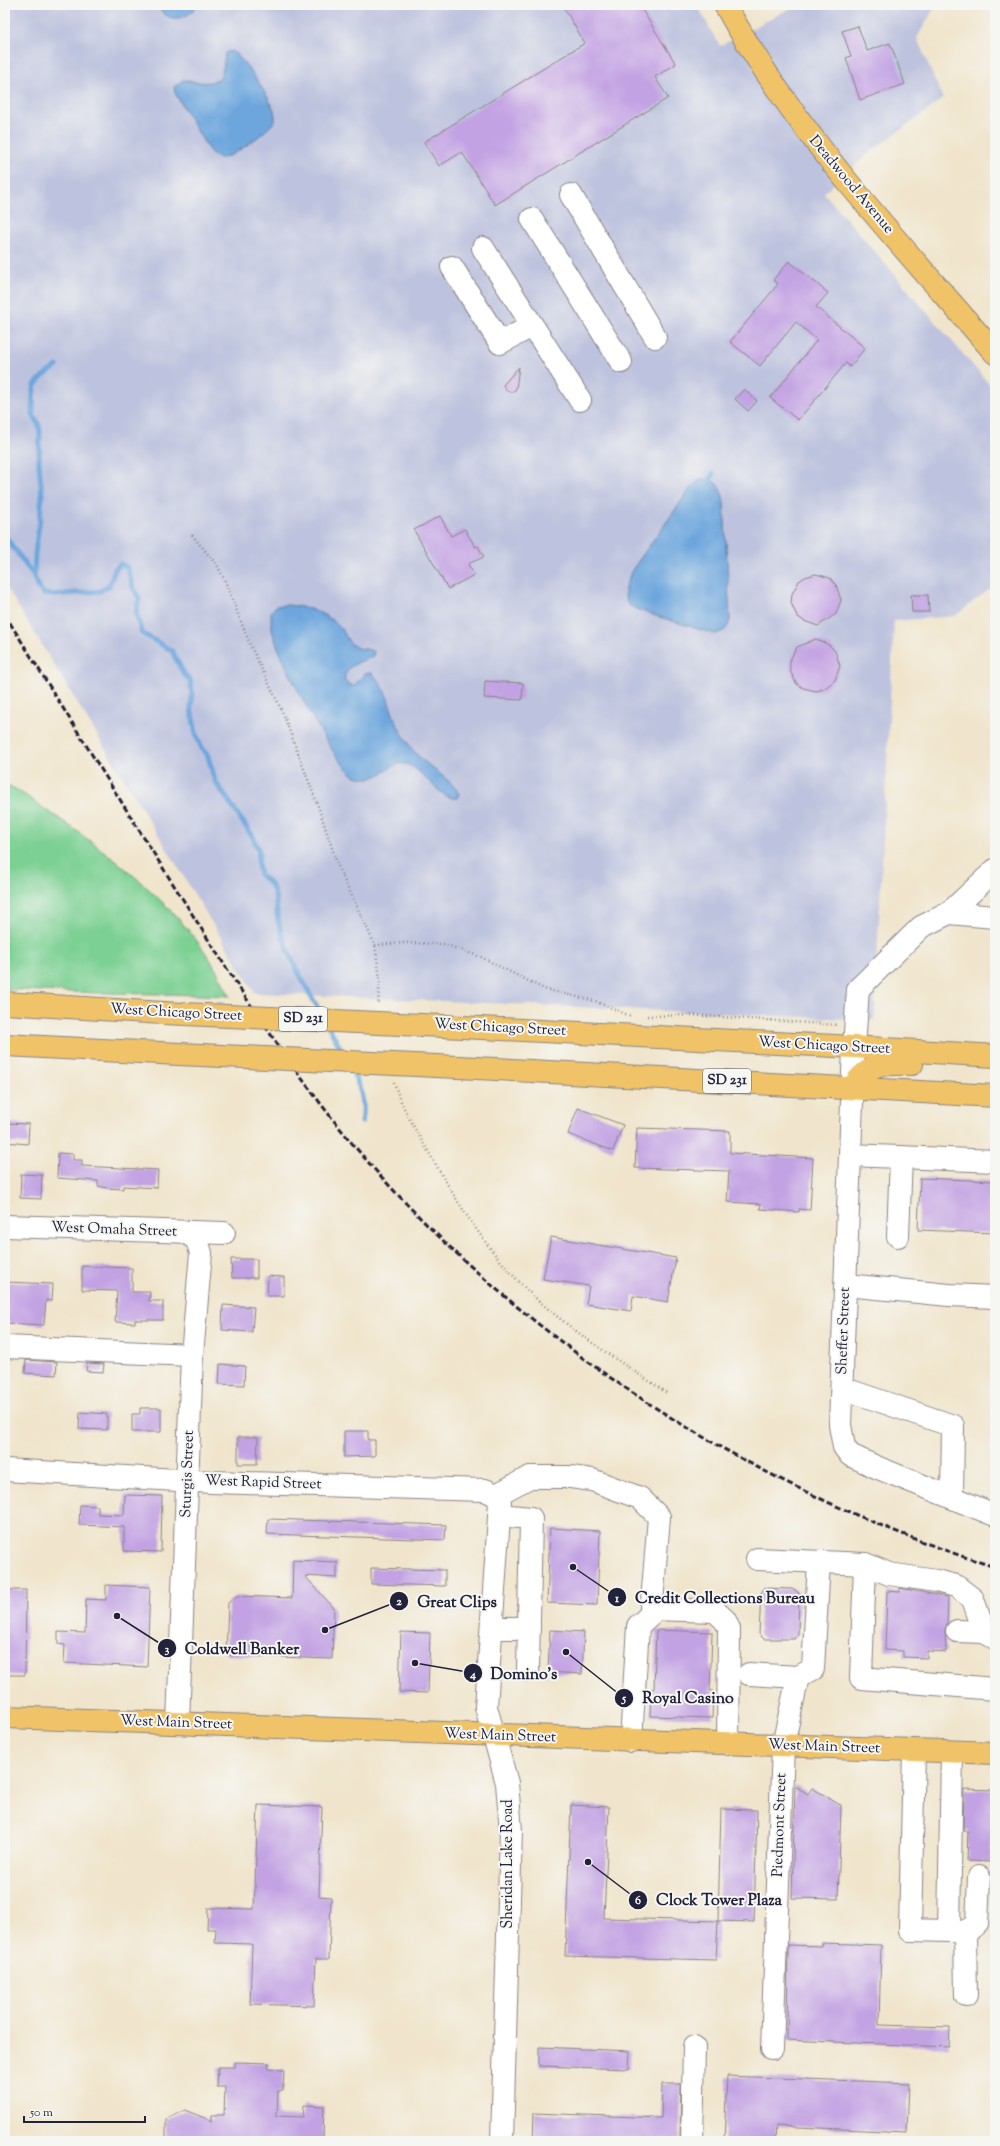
<svg xmlns="http://www.w3.org/2000/svg" width="1000" height="2146" viewBox="0 0 1000 2146" font-family="'Sorts Mill Goudy',serif">
<rect width="100%" height="100%" fill="#f6f6f2"/>
<filter id="ink" filterUnits="userSpaceOnUse"><feTurbulence type="fractalNoise" baseFrequency=".025" numOctaves="2"/><feDisplacementMap in="SourceGraphic" scale="8" xChannelSelector="R" yChannelSelector="G"/><feConvolveMatrix kernelMatrix="1 2 1 2 8 2 1 2 1" color-interpolation-filters="sRGB"/></filter>
<filter id="wash" filterUnits="userSpaceOnUse"><feTurbulence type="fractalNoise" baseFrequency=".012" numOctaves="4" result="noise"/><feDisplacementMap in="SourceGraphic" scale="16" xChannelSelector="R" yChannelSelector="G"/><feGaussianBlur stdDeviation="0.9" result="paint"/><feColorMatrix in="noise" values="0 0 0 0 0 0 0 0 0 0 0 0 0 0 0 0 0 1.4 0 .05"/><feComposite in="paint" operator="in"/></filter>
<g filter="url(#wash)">
<rect width="100%" height="100%" fill="#f0e5cc"/>
<polygon fill="#bdc3de" points="5,5 697,5 720,46 796,5 936,5 917,38 943,99 870,152 824,193 995,391 995,585 955,616 894,621 874,1020 255,993 5,585"/>
<path fill="#7cd093" stroke="#4f7967" d="M5,784C22,791 38,805 54,815C108,852 176,905 211,961C218,972 224,985 230,996C155,993 80,994 5,989Z"/>
<g fill="#6da6dd" stroke="#48648c">
<path d="M157,5H197C192,15 176,23 166,15C162,13 159,8 157,5Z"/>
<path d="M231,51C243,56 266,93 272,106C275,111 275,116 275,121C267,131 233,158 221,158C215,157 212,154 208,149L175,93L174,87L183,80C194,81 219,88 222,72C224,66 224,60 225,53Z"/>
<path d="M700,479C717,478 721,487 724,502L730,620C728,629 724,632 715,634L656,616L632,607L627,603L625,596V588L632,570L690,489Z"/>
<path d="M285,605C306,606 327,612 341,629C345,633 347,640 351,644C358,651 367,647 374,652L373,656C361,663 346,663 344,680L351,686L356,684C360,678 363,672 372,673C389,692 386,698 395,719C399,729 406,740 412,749C425,766 451,778 459,794L457,798C441,801 424,771 409,765C390,757 382,786 356,776C335,768 279,658 273,633C271,626 271,619 271,612L276,606Z"/>
</g>
<g fill="none" stroke-linecap="round" stroke-linejoin="round">
<g stroke="#6da6dd" stroke-width="5">
<polyline points="709,484 713,474"/>
<path d="M5,536L34,576L38,587L44,594L54,595L100,591L109,586L115,569L121,564L127,567C132,580 130,586 139,598L136,614L142,633L172,651L184,674L190,680L192,692L191,708L196,734L202,749L208,756L215,781L253,837L259,852L258,863L260,875C280,889 274,899 278,920C286,954 305,985 322,1015"/>
<polyline points="34,576 35,553 40,518 42,495 39,463 40,431 38,423 33,415 33,396 35,385 42,377 57,366"/>
<polyline points="329,1027 344,1055"/>
<path d="M350,1067C360,1085 366,1102 362,1122"/>
</g>
</g>
<g id="blocks">
<g fill="#c2a2e3">
<polygon points="562,5 639,5 676,64 655,77 668,98 495,205 462,152 439,166 424,142 585,43"/>
<polygon points="858,26 867,51 890,43 905,84 860,100 846,58 851,56 842,31"/>
<polygon points="789,261 828,293 816,307 865,348 850,367 846,363 798,420 770,398 817,340 796,322 760,366 730,342 778,284 773,280"/>
<polygon points="519,367 516,389 512,392 507,391 503,385"/>
<polygon points="744,389 757,401 748,411 735,399"/>
<polygon points="440,516 451,536 465,529 475,547 478,546 484,557 468,564 474,575 448,589 414,530"/>
<polygon points="816,574 830,578 836,585 841,600 836,614 818,626 804,621 797,616 791,603 792,594 799,581 805,577"/>
<polygon points="911,595 928,595 929,612 912,612"/>
<polygon points="816,639 829,645 835,651 840,666 835,680 824,689 816,691 803,688 796,683 790,670 790,660 797,647"/>
<polygon points="485,681 523,683 522,700 484,698"/>
<polygon points="578,1108 623,1125 613,1151 568,1134"/>
<polygon points="5,1123 29,1124 28,1144 5,1142"/>
<polygon points="637,1128 730,1131 730,1153 813,1158 810,1210 799,1209 799,1212 760,1209 761,1204 727,1202 729,1171 635,1168"/>
<polygon points="58,1153 73,1154 73,1160 82,1160 82,1166 158,1170 157,1188 123,1186 123,1189 107,1188 98,1186 98,1181 57,1178"/>
<polygon points="21,1174 42,1175 41,1199 20,1198"/>
<polygon points="920,1178 995,1181 995,1233 918,1230"/>
<polygon points="551,1237 676,1258 668,1302 633,1296 631,1311 586,1304 589,1286 543,1279"/>
<polygon points="231,1259 257,1259 257,1278 232,1278"/>
<polygon points="82,1266 132,1268 132,1292 150,1292 149,1301 163,1301 163,1320 135,1320 135,1323 115,1322 117,1291 82,1290"/>
<polygon points="268,1276 284,1277 284,1296 267,1296"/>
<polygon points="5,1282 53,1284 52,1301 46,1300 44,1325 5,1323"/>
<polygon points="223,1305 254,1307 252,1332 222,1330"/>
<polygon points="26,1360 57,1362 56,1375 25,1373"/>
<polygon points="87,1363 104,1364 103,1372 86,1371"/>
<polygon points="220,1364 245,1366 244,1385 219,1384"/>
<polygon points="140,1408 161,1408 161,1432 132,1432 132,1414 140,1414"/>
<polygon points="80,1412 107,1414 107,1430 79,1429"/>
<polygon points="344,1431 368,1431 368,1440 375,1440 375,1456 344,1457"/>
<polygon points="238,1437 258,1437 257,1464 238,1464"/>
<polygon points="125,1495 162,1496 161,1552 124,1551 124,1527 79,1525 80,1505 98,1506 98,1514 124,1515"/>
<polygon points="268,1519 446,1525 445,1540 267,1534"/>
<polygon points="550,1528 600,1531 597,1605 547,1603"/>
<polygon points="293,1560 337,1562 337,1578 305,1576 334,1608 332,1659 226,1655 228,1603 236,1596 292,1598"/>
<polygon points="371,1568 445,1570 445,1586 371,1584"/>
<polygon points="106,1585 150,1587 147,1667 64,1663 65,1645 58,1644 58,1632 85,1633 86,1599 106,1600"/>
<polygon points="764,1588 794,1589 799,1593 798,1634 794,1639 764,1639 759,1634 761,1593"/>
<polygon points="900,1588 948,1597 947,1624 945,1630 946,1652 927,1651 927,1658 903,1657 903,1651 885,1650 887,1591 900,1592"/>
<polygon points="5,1590 26,1590 25,1675 5,1675"/>
<polygon points="550,1630 584,1632 582,1674 548,1672"/>
<polygon points="656,1630 712,1632 710,1691 713,1691 712,1718 650,1716 651,1689 654,1689"/>
<polygon points="401,1632 430,1633 428,1693 399,1692"/>
<polygon points="795,1786 808,1794 812,1788 841,1805 838,1899 792,1898"/>
<polygon points="964,1789 995,1790 995,1840 992,1840 992,1862 967,1861 968,1831 963,1831"/>
<polygon points="258,1805 322,1807 319,1896 331,1897 329,1959 316,1959 314,2006 250,2004 252,1944 215,1943 216,1929 207,1929 208,1908 254,1909"/>
<polygon points="571,1805 609,1807 604,1918 718,1921 716,1960 565,1956"/>
<polygon points="721,1809 757,1810 754,1922 718,1921"/>
<polygon points="822,1943 881,1945 879,2025 950,2027 949,2047 787,2040 788,1945 822,1946"/>
<polygon points="539,2047 630,2051 629,2069 539,2066"/>
<polygon points="235,2062 269,2063 268,2069 284,2070 283,2091 278,2091 277,2116 303,2117 304,2105 324,2106 323,2141 166,2141 166,2119 185,2110 212,2121 212,2115 224,2115 225,2087 217,2087 218,2067 235,2067"/>
<polygon points="727,2076 909,2083 907,2132 776,2126 775,2141 724,2141"/>
<polygon points="662,2084 681,2084 680,2141 533,2141 534,2113 661,2118"/>
</g>
</g>
</g>
<g filter="url(#ink)">
<use href="#blocks" fill-opacity="0" stroke="#898484" stroke-width="1"/>
<g fill="none" stroke-linecap="round" stroke-linejoin="round">
<defs>
<g id="minor">
<polyline points="571,195 655,337"/>
<polyline points="532,219 621,362"/>
<polyline points="483,248 580,400"/>
<polyline points="452,267 500,343 532,326"/>
<polyline points="995,870 949,913 921,927 858,989 854,1047 840,1425 844,1447 850,1455 876,1467 995,1515"/>
<polyline points="949,913 995,917"/>
<polyline points="850,1155 995,1161"/>
<polyline points="5,1226 224,1233"/>
<polyline points="898,1236 901,1157"/>
<polyline points="846,1285 949,1295 995,1297"/>
<polyline points="5,1347 192,1355"/>
<polyline points="842,1388 953,1426 952,1497"/>
<polyline points="5,1470 212,1482 485,1490 496,1495"/>
<polyline points="496,1495 500,1502 486,1707 507,1783 511,1831 502,2141"/>
<polyline points="496,1495 530,1477 571,1477 592,1480 640,1498 659,1517 651,1614 638,1626 631,1741"/>
<polyline points="499,1515 531,1518 528,1670"/>
<polyline points="757,1559 865,1564 861,1678 995,1689"/>
<polyline points="865,1564 889,1574 936,1581 956,1586 973,1599 984,1632 995,1638"/>
<polyline points="651,1609 715,1611 725,1620 729,1629 728,1744"/>
<polyline points="492,1628 529,1628"/>
<polyline points="957,1631 984,1632"/>
<polyline points="749,1674 798,1677 783,1745 772,2049"/>
<polyline points="798,1677 813,1669 819,1562"/>
<polyline points="178,1723 192,1355 201,1253 197,1240 186,1232"/>
<polyline points="914,1750 910,1930 949,1931 952,1752"/>
<polyline points="949,1931 965,1932 977,1924 979,1877"/>
<polyline points="965,1932 966,1995"/>
<polyline points="692,2141 694,2047"/>
</g>
<g id="major">
<path d="M725,5C796,134 899,242 995,353"/>
<polyline points="5,1003 163,1013"/>
<polyline points="443,1026 854,1047 995,1056"/>
<polyline points="5,1045 179,1054"/>
<polyline points="458,1067 995,1096"/>
<path d="M852,1088C868,1063 885,1063 912,1064"/>
<polyline points="5,1717 995,1753"/>
</g>
</defs>
<use href="#minor" stroke="#898484" stroke-width="24"/>
<use href="#major" stroke="#898484" stroke-width="24"/>
<g stroke="#898484" stroke-width="2.5" stroke-dasharray="1 3" stroke-linecap="butt">
<polyline points="192,535 217,565 225,581 251,647 282,711 318,806 339,869 375,945 380,979 378,1005"/>
<polyline points="375,945 404,943 444,944 481,957 544,989 595,1001 630,1016"/>
<polyline points="647,1016 691,1015 838,1025"/>
<path d="M394,1082C402,1110 420,1137 435,1163C461,1209 489,1252 527,1290C569,1330 619,1361 667,1393"/>
</g>
<use href="#minor" stroke="#fff" stroke-width="22"/>
<use href="#major" stroke="#f0c369" stroke-width="22"/>
<path stroke="#22223b" stroke-width="3" stroke-dasharray="6 3" stroke-linecap="butt" d="M5,615C64,709 122,804 182,898C236,984 291,1070 356,1148C523,1344 750,1489 995,1567"/>
<defs>
<g id="major-bridge">
<polyline points="163,1013 443,1026"/>
<polyline points="179,1054 458,1067"/>
</g>
</defs>
<use href="#major-bridge" stroke="#898484" stroke-width="24" stroke-linecap="butt"/>
<use href="#major-bridge" stroke="#f0c369" stroke-width="22"/>
</g>
</g>
<g text-anchor="middle" dominant-baseline="central" stroke-width="4" stroke-linejoin="round" paint-order="stroke">
<g fill="#f6f6f2" stroke="#626272" stroke-width="1">
<rect x="279" y="1007" width="48" height="24" rx="3"/>
<rect x="703" y="1069" width="48" height="24" rx="3"/>
</g>
<g font-size="14" font-weight="bold" fill="#22223b">
<text x="303" y="1019">SD 231</text>
<text x="727" y="1081">SD 231</text>
</g>
<g font-size="15" fill="#22223b" stroke="#f6f6f2">
<text transform="translate(851 185) rotate(50)">Deadwood Avenue</text>
<text transform="translate(176 1013) rotate(3)">West Chicago Street</text>
<text transform="translate(500 1028) rotate(3)">West Chicago Street</text>
<text transform="translate(824 1046) rotate(3)">West Chicago Street</text>
<text transform="translate(114 1230) rotate(2)">West Omaha Street</text>
<text transform="translate(844 1331) rotate(-88)">Sheffer Street</text>
<text transform="translate(188 1474) rotate(-88)">Sturgis Street</text>
<text transform="translate(263 1483) rotate(2)">West Rapid Street</text>
<text transform="translate(176 1723) rotate(2)">West Main Street</text>
<text transform="translate(500 1736) rotate(2)">West Main Street</text>
<text transform="translate(824 1747) rotate(2)">West Main Street</text>
<text transform="translate(780 1825) rotate(-88)">Piedmont Street</text>
<text transform="translate(508 1864) rotate(-90)">Sheridan Lake Road</text>
</g>
</g>
<path fill="none" stroke="#22223b" stroke-width="1.5" d="M573 1567L617 1597M325 1630L399 1601M117 1616L167 1648M415 1663L473 1673M566 1652L624 1698M588 1862L638 1900"/>
<g fill="#22223b" stroke="#f6f6f2" stroke-width="1.5">
<circle cx="573" cy="1567" r="4"/>
<circle cx="325" cy="1630" r="4"/>
<circle cx="117" cy="1616" r="4"/>
<circle cx="415" cy="1663" r="4"/>
<circle cx="566" cy="1652" r="4"/>
<circle cx="588" cy="1862" r="4"/>
<circle cx="617" cy="1597" r="10"/>
<circle cx="399" cy="1601" r="10"/>
<circle cx="167" cy="1648" r="10"/>
<circle cx="473" cy="1673" r="10"/>
<circle cx="624" cy="1698" r="10"/>
<circle cx="638" cy="1900" r="10"/>
</g>
<g font-size="12" text-anchor="middle" font-weight="bold" fill="#fff">
<text x="617" y="1602">1</text>
<text x="399" y="1605">2</text>
<text x="167" y="1653">3</text>
<text x="473" y="1678">4</text>
<text x="624" y="1702">5</text>
<text x="638" y="1904">6</text>
</g>
<g font-size="16" text-anchor="middle" font-weight="bold" fill="#22223b" stroke="#f6f6f2" stroke-width="4" stroke-linejoin="round" paint-order="stroke">
<text x="725" y="1603">Credit Collections Bureau</text>
<text x="457" y="1607">Great Clips</text>
<text x="242" y="1654">Coldwell Banker</text>
<text x="524" y="1679">Domino's</text>
<text x="688" y="1703">Royal Casino</text>
<text x="719" y="1905">Clock Tower Plaza</text>
</g>
<rect width="1000" height="2146" fill="none" stroke="#f6f6f2" stroke-width="20"/>
<path d="M24 2116v6h121v-6" fill="none" stroke="#22223b" stroke-width="2"/>
<text x="30" y="2116" font-size="12" fill="#22223b" stroke="#f6f6f2" stroke-width="3" paint-order="stroke">50 m</text>
</svg>
